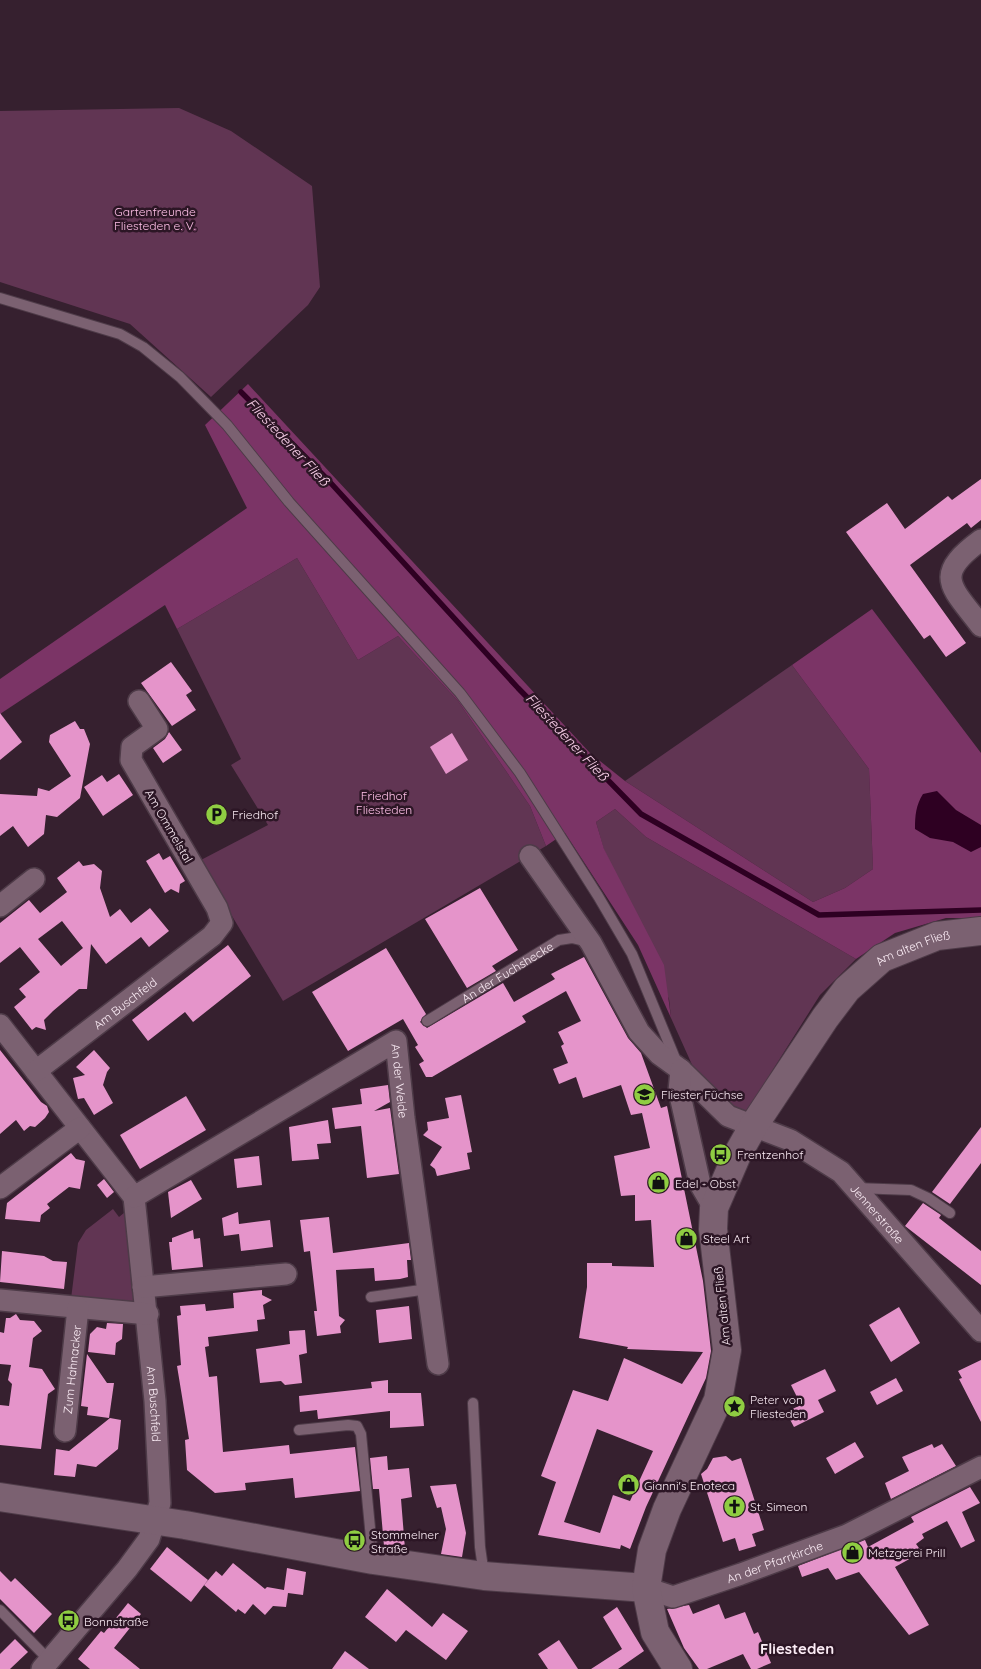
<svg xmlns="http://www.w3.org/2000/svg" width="981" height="1669" viewBox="0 0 981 1669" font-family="Quicksand,sans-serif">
<rect width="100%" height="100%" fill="#36202f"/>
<g fill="#613553">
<polygon points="179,108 231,131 312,186 320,287 308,305 211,397 130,324 0,282 0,111"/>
<polygon points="297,558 358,660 398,636 458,701 530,806 546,846 283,1001 199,861 268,825 231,765 241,759 177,629"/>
<polygon points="792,665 869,769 873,869 845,888 813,902 625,781"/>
<polygon points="615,809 646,837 856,959 820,995 743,1117 698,1078 671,1018 669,999 626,894 604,850 596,822"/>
<polygon points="130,1208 136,1303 71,1299 78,1243 86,1230 113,1209 119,1217"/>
</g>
<polygon fill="#7b3466" points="248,384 590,753 625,781 813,902 845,888 873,869 869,769 792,665 872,609 981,753 981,918 946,918 895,933 856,959 646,837 615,809 596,822 604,849 664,965 671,1018 638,945 565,833 546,846 530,806 458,701 398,636 358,660 297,558 177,629 165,605 0,714 0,679 247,508 205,425"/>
<path fill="#2e0022" d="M937,791L956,810L981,825V847L971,852L953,842L930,838L915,829C915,815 916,805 923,794Z"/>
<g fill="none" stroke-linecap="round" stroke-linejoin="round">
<polyline stroke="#2e0022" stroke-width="5.5" points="241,392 328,480 518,688 641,814 819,915 981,910"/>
</g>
<g fill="#e594ca" fill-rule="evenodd">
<polygon points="981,479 981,520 971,528 967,523 910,565 966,643 946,657 930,635 924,639 846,532 887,503 905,529 948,496 952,500"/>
<polygon points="171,662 192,691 186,695 196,710 172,726 141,683"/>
<polygon points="0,713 22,742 0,760"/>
<polygon points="75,721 80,729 84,729 90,744 80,798 57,817 46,815 44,834 28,847 13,826 0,836 0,794 37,796 38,788 49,791 71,776 49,742 50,735"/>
<polygon points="169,732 182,750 163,763 153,748 165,739"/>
<polygon points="452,733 468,760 446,774 430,747"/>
<polygon points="119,774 133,795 103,816 84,787 102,775 107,782"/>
<polygon points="159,853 163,860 170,856 185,881 180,884 179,893 171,889 165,893 146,861"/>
<path d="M79,861L83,866L94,864L102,871L100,888L110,917L120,909L131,923L150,908L169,931L149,947L141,937L106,964L91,944L87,989H79L53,1011L44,1020L46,1030L36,1027L32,1030L14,1007L26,997L19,989L40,972L20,947L0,963V923L29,900L40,913L67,892L57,878ZM62,921L83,948L61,966L38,939Z"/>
<polygon points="480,888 518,950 492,966 496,971 467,988 425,919"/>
<polygon points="228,945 251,976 193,1022 185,1012 148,1041 132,1020"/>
<path d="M386,948L426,1014L420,1022L427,1028L503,983L514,1002L555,979L551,974L584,957L628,1038L641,1053L661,1108L667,1106L703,1281L711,1351L706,1378L646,1507L630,1549L621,1545L620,1549L538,1535L556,1482L541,1476L573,1390L608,1401L624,1358L682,1384L703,1352L627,1349L628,1347L579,1338L587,1287V1263H612V1266L654,1267L651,1220L635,1221V1195L621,1196L614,1156L650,1148L642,1113L631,1115L621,1085L583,1098L576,1077L559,1084L553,1069L568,1063L561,1046L564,1044L558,1032L581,1021L566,991L522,1016L526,1022L432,1077H426L419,1064L424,1061L415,1047L418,1045L403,1019L348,1051L312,992ZM597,1429L653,1451L630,1501L613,1495L600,1533L564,1522Z"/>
<polygon points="0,1050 41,1102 47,1106 49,1112 45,1118 35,1127 30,1126 24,1131 16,1120 0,1134"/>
<polygon points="94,1050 110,1068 107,1072 103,1085 113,1103 94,1115 84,1098 78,1099 73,1078 85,1075 76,1067"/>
<polygon points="388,1085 390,1102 374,1111 390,1108 399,1174 367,1178 361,1126 335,1129 332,1108 362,1104 360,1089"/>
<polygon points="461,1095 472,1152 467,1153 470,1169 437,1176 435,1169 430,1165 442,1147 423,1135 428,1130 427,1122 449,1118 445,1098"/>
<polygon points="186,1096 206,1130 140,1169 120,1135"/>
<polygon points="328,1120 331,1143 317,1144 319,1159 292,1161 289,1127"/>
<polygon points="981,1127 981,1163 950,1204 932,1192"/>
<polygon points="71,1153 76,1159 85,1161 80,1189 69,1187 47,1204 50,1208 41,1215 40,1222 5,1219 7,1203"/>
<polygon points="259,1156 262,1185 237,1188 234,1159"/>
<polygon points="104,1179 114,1192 107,1198 97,1185"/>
<polygon points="191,1180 202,1199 171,1218 168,1192"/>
<polygon points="923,1203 941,1215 939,1218 981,1251 981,1285 905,1226"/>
<polygon points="238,1212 239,1224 270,1220 273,1247 241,1251 239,1234 224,1236 222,1218"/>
<polygon points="329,1217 333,1253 409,1243 411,1260 407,1260 408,1277 400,1279 375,1281 374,1268 336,1270 339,1316 345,1320 340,1326 341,1333 317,1336 314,1311 317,1311 310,1251 304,1252 300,1220"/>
<polygon points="193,1230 194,1239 200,1238 203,1267 172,1270 169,1242 172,1242 172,1238"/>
<polygon points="2,1251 44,1256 53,1261 67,1262 64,1289 0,1282"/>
<polygon points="262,1290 262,1295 272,1300 263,1305 265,1319 257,1320 258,1331 208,1337 209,1346 205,1347 209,1377 217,1376 223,1452 289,1445 290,1454 355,1447 360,1491 295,1498 293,1478 245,1483 246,1490 215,1493 187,1470 185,1440 189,1439 177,1366 181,1365 177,1316 181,1315 180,1306 205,1304 206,1311 234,1308 233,1293"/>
<polygon points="409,1306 412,1339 379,1343 376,1310"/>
<polygon points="899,1307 920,1343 891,1362 869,1325"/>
<polygon points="16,1314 20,1320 34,1321 42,1331 33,1338 29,1367 42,1369 55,1389 48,1394 41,1449 0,1445 0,1405 9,1406 12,1384 8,1380 11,1365 0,1364 0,1332 4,1333 6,1318 10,1318"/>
<polygon points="107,1323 123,1324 122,1339 116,1343 115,1355 88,1352 90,1334 97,1327 106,1329"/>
<polygon points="305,1330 307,1353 299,1355 302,1383 285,1385 281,1381 260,1383 256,1349 290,1344 289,1331"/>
<polygon points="87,1354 107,1383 114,1383 109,1418 87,1415 88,1407 81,1406"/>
<polygon points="981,1360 981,1422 959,1379 962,1378 958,1371"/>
<polygon points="825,1369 836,1391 818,1400 824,1412 794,1427 786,1412 801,1405 791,1385"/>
<polygon points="896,1378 903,1391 877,1405 870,1392"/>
<polygon points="388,1380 388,1393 421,1393 424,1426 390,1428 390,1411 318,1419 317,1410 300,1412 299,1396 372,1388 371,1382"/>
<polygon points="110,1418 121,1420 118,1449 96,1467 77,1464 75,1477 54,1475 56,1449 69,1451"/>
<polygon points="855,1442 864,1457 835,1474 826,1458"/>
<polygon points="932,1444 934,1448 942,1444 956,1466 891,1499 885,1483 909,1471 902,1457"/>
<polygon points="387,1456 388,1470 409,1468 412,1497 401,1499 405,1549 384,1546 379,1489 373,1489 370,1458"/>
<polygon points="726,1456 732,1461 741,1458 764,1530 752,1534 756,1546 739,1551 735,1538 723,1542 701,1474 707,1469 713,1458"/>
<polygon points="456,1484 466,1533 462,1557 441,1554 446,1529 441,1507 437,1508 430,1486"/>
<polygon points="970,1487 980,1503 962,1512 975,1541 961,1548 947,1521 922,1534 924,1538 916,1544 922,1552 895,1567 929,1625 909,1635 859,1572 836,1580 828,1568 802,1577 798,1566 865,1540 868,1547 914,1522 911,1517"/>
<polygon points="167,1547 208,1580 191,1602 150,1569"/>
<polygon points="233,1563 265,1589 267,1587 284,1590 287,1568 306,1572 303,1595 288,1593 286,1607 273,1606 265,1615 253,1604 245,1614 238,1609 236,1612 204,1585 216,1571 222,1576"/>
<polygon points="0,1571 11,1582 15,1578 52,1614 34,1633 0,1599"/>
<polygon points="387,1589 432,1627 443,1613 468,1631 446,1660 406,1630 396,1642 365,1617"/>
<polygon points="128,1603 141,1614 114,1648 140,1669 90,1669 78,1659 101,1631 104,1633"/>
<polygon points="719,1604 725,1619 745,1612 754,1634 758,1632 771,1663 757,1669 751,1669 743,1654 707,1669 699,1669 684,1648 667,1609 689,1605 693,1614"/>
<polygon points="617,1607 644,1651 618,1669 591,1669 622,1649 603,1617"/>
<polygon points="15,1639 28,1652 10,1669 0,1669 0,1654"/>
<polygon points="559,1640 578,1669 548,1669 538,1654"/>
<polygon points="345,1651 369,1669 332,1669"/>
</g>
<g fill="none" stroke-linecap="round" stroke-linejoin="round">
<defs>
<g id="lane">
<polyline points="0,298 120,334 143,347 180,377 227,425 289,502 460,693 520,773 598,896 632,954 677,1063"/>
<path id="s1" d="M427,1021L559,940L572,938L588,942"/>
<polyline points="856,1188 911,1190 928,1198 950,1213"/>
<polyline points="371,1297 428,1289"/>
<polyline points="473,1403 480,1547 484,1575"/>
<polyline points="299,1430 348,1425 357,1426 361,1434 373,1559"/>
<polyline points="0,1610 49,1660"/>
</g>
<g id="street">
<path d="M981,540C932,576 951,586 981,626"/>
<path id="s2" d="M530,856L591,943L639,1032L659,1054L681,1070L728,1116L790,1140L841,1172L981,1331"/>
<polyline points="0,906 34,879"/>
<path id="s3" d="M0,1025L134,1197L155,1401L160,1503L149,1539L127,1569L42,1669"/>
<polyline points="681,1070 679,1091 700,1184 714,1208"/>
<path id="s4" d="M36,1071L212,936L222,923L217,908L131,760L132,747L157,729L139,701"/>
<polyline points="0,1188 80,1128"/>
<path id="s5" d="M134,1197L396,1041L404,1118L438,1364"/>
<polyline points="143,1287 286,1274"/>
<polyline points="0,1300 148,1314"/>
<path id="s6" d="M65,1431L78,1308"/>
<path id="s7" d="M646,1588L673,1597L741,1574L847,1535L981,1467"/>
</g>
<g id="secondary">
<polyline points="0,1497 185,1525 373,1560 484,1576 646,1588"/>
<path id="s8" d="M678,1669L655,1632L646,1588L652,1550L667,1509L718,1400L727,1350L713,1229L714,1208L736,1157L754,1125L825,1018L847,989L882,958L937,936L981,931"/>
</g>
</defs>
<use href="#lane" stroke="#4e3b48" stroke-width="12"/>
<use href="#street" stroke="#4e3b48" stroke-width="24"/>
<use href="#secondary" stroke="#4e3b48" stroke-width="30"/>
<use href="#lane" stroke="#7b6171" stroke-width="10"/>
<use href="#street" stroke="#7b6171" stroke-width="21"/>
<use href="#secondary" stroke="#7b6171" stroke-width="28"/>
</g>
<defs>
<symbol id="parking-disc" viewBox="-11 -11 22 22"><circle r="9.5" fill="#8fcd42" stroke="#2c1625"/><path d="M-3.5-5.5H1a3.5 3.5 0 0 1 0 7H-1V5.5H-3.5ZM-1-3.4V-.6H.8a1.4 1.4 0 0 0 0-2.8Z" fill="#111"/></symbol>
<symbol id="school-disc" viewBox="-11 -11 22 22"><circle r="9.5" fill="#8fcd42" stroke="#2c1625"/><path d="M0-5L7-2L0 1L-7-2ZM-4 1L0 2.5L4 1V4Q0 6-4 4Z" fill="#111"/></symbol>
<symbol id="bus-disc" viewBox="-11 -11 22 22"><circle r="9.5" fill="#8fcd42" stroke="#2c1625"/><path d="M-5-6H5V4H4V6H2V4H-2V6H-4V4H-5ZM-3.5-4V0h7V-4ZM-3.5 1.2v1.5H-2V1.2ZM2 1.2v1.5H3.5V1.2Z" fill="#111"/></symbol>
<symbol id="shop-disc" viewBox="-11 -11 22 22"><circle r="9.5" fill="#8fcd42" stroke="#2c1625"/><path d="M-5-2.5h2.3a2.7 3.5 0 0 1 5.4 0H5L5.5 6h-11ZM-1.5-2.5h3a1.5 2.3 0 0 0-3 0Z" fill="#111"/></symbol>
<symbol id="sight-disc" viewBox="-11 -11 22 22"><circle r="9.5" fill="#8fcd42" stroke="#2c1625"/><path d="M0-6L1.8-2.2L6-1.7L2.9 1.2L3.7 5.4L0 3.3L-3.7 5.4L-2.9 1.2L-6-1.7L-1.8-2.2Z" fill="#111"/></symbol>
<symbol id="church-disc" viewBox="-11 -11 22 22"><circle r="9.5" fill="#8fcd42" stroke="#2c1625"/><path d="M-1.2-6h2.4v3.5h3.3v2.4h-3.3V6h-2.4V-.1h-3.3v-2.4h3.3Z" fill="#111"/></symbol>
</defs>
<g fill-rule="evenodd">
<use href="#parking-disc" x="204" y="802" width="25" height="25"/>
<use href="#school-disc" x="632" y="1082" width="25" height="25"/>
<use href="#bus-disc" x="708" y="1142" width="25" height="25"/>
<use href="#shop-disc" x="646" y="1170" width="25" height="25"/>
<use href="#shop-disc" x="674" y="1226" width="25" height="25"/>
<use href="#sight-disc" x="722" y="1394" width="25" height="25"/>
<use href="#shop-disc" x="616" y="1472" width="25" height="25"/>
<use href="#church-disc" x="722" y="1494" width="25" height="25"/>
<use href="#bus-disc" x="342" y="1528" width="25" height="25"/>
<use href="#shop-disc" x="840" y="1540" width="25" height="25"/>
<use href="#bus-disc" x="56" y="1608" width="25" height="25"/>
</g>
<g text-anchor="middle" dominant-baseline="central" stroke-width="5" stroke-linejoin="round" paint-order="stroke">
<g font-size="12" fill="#ffc0e8" stroke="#2c1625">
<text x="155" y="211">Gartenfreunde<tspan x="155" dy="14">Fliesteden e. V.</tspan></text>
<text x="384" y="795">Friedhof<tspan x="384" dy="14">Fliesteden</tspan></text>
</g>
<g font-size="12" fill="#fbecf5" stroke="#2c1625" text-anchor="start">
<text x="232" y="814">Friedhof</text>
<text x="661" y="1094">Fliester Füchse</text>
<text x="737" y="1154">Frentzenhof</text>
<text x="675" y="1183">Edel - Obst</text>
<text x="703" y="1238">Steel Art</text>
<text x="750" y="1399">Peter von<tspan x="750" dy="14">Fliesteden</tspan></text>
<text x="644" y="1485">Gianni's Enoteca</text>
<text x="750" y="1506">St. Simeon</text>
<text x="371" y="1534">Stommelner<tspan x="371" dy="14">Straße</tspan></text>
<text x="868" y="1552">Metzgerei Prill</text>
<text x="84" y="1621">Bonnstraße</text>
</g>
<g font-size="12" fill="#fbecf5" stroke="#2c1625">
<text transform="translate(169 826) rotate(60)">Am Ommelstal</text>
<text stroke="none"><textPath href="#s8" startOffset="821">Am alten Fließ</textPath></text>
<text stroke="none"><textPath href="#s1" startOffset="94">An der Fuchshecke</textPath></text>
<text stroke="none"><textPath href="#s4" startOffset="112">Am Buschfeld</textPath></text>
<text stroke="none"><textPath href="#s5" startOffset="345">An der Weide</textPath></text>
<text stroke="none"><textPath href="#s2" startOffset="512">Jennerstraße</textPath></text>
<text transform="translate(722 1306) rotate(-96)">Am alten Fließ</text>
<text stroke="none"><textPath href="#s6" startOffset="62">Zum Hahnacker</textPath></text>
<text stroke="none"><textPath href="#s3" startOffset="426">Am Buschfeld</textPath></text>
<text stroke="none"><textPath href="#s7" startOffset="136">An der Pfarrkirche</textPath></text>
</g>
<g font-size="14" font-style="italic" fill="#fad0ea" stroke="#2c1625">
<text transform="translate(288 442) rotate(47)">Fliestedener Fließ</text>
<text transform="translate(567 737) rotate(47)">Fliestedener Fließ</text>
</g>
<g font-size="15" font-weight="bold" fill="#fbecf5" stroke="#2c1625">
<text x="797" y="1648">Fliesteden</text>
</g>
</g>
</svg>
